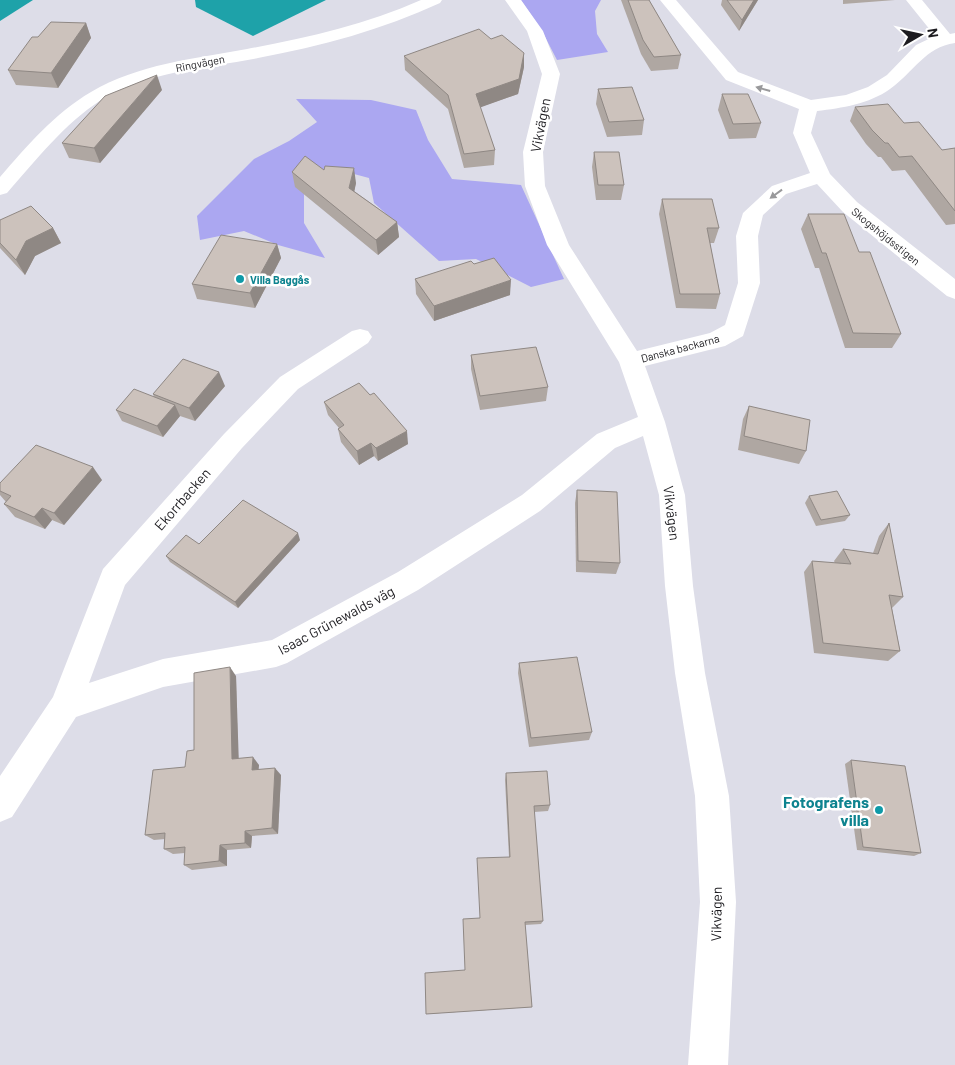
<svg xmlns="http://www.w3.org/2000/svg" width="955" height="1065" viewBox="0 0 955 1065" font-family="Barlow,sans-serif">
<rect width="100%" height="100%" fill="#dddde8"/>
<g fill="#aba7f1">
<polygon points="521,0 601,0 595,11 597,34 608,52 557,60 542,31"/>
<polygon points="296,99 371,100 416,110 428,140 452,179 521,185 564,279 531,287 476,259 439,261 374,203 369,178 339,170 304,177 304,223 325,258 278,245 244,231 200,240 197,216 254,159 289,141 317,122"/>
</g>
<g fill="#1ea2a9">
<polygon points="0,0 33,0 0,21"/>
<polygon points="195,0 326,0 253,36 196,7"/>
</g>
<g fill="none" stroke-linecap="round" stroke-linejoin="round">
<g fill="#fff" fill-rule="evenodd">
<path d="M421,0H442L440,3C382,30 321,46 258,58C206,68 148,71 101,100C64,124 36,160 7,193L0,195V177C27,146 55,113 91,92C138,64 194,59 247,49C306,38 365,25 421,0Z"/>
<path d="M505,0H521L543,31L560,74L543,152L545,186L569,245L637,351L710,333L725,325L738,283L736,236L743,213L772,186L810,173L793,133L799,109L726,80L660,0H676L738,72L811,100L846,95L868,87L887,75L916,45L935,36L906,0H922L950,34L955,33V43C925,47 914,72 890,89C869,104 842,108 817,111L811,133L830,174L857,202L955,279V299L947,296L843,212L817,184L786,194L763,215L758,236L760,283L743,336L725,346L645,366L665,422L685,495L693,586L705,673L729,796L736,902L728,1065H688L700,902L695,796L675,673L665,586L659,495L643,436L615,448L540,511L418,590L287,663L276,667L163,687L76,717L12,817L0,822V776L53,697L103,569L224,434L280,377L352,331L360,329L368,331L372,337L368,343L298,389L242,448L125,585L89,683L163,659L272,640L398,572L522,495L597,434L638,417L619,362L547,245L525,186L523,152L542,74L527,31Z"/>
</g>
</g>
<g fill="#afa7a2">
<polygon points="621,0 649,0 681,55 678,69 651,71 641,54"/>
<polygon points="722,0 758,0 739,31 721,5"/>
<polygon points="843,0 895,0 843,4"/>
<polygon points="86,23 91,38 58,88 16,85 8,70 38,37"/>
<polygon points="404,56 524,67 518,94 480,107 495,150 494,165 464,168 448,109 405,70"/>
<polygon points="598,89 644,120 642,135 607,137 596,104"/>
<polygon points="162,90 100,163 69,158 62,143"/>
<polygon points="722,94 761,123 756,138 729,139 718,110"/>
<polygon points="855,107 904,123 942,150 955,148 955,224 946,225 905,170 892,171 881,157 878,157 866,144 850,121"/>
<polygon points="594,152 624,185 621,200 596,200 592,167"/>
<polygon points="324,170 356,183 354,191 397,222 399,237 378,255 295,187 292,172"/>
<polygon points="662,199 719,228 714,243 710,243 720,294 716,309 676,308 659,214"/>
<polygon points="808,214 859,252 901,334 892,348 845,348 819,268 815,268 801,229"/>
<polygon points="0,220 53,228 61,243 35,256 25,275 0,248"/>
<polygon points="277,244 281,258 255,308 197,299 192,284"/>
<polygon points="474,264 510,295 434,321 416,294 415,279"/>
<polygon points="471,355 548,387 546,401 480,410 471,369"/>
<polygon points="225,386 195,421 180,416 163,437 122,421 116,410 154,397 153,394"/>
<polygon points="324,402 408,444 378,461 374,456 359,465 341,442 338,429 339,428 328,415"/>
<polygon points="749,406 806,451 799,464 738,450 743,419"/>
<polygon points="102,480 64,525 52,520 45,529 15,517 4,504 6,502 0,495 0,483"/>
<polygon points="577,490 620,563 616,574 576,572 575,503"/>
<polygon points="809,496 850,515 845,521 816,526 805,503"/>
<polygon points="889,523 903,597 892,608 900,651 888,661 814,653 804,572 812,561 835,563 834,561 843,549 873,553 879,536"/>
<polygon points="300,540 238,608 170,562 166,556 199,544"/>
<polygon points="519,663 592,732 589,740 529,747 518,673"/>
<polygon points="236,676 238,759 259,765 258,769 281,775 278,834 252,836 251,848 227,850 227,866 192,870 184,865 185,853 173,854 164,849 165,839 154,840 145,835 185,767 194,750"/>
<polygon points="851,760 921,853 914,856 857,850 845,764"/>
<polygon points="506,773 550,805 548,811 534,812 543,921 541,924 525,925 532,1007 426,1014 465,970 480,918 509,857 505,780"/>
</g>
<g fill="#8f8884">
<polygon points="754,0 758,0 739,31 742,20"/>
<polygon points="86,23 91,38 58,88 51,73"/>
<polygon points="524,53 524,67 518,94 476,109 476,94"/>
<polygon points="157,75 162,90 100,163 94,148"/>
<polygon points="354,168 356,183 352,203 349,188"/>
<polygon points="397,222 399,237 378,255 376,240"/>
<polygon points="53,228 61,243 35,256 25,275 16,260 26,241"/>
<polygon points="277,244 281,258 255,308 250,293"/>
<polygon points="511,280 510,295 434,321 434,306"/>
<polygon points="219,372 225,386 195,421 189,408"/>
<polygon points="175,405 180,416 163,437 157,426"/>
<polygon points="407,431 408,444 378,461 376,448"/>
<polygon points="371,443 374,456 359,465 357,451"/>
<polygon points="93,467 102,480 64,525 54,513"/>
<polygon points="42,508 52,520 45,529 34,517"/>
<polygon points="298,533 300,540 238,608 235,602"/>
<polygon points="230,667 236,676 239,766 232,759"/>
<polygon points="253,757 259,765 258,777 252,770"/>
<polygon points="275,768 281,775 278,834 272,828"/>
<polygon points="245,831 252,836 251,848 245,843"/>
<polygon points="220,845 227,850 227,866 219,861"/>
</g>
<g fill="#ccc2bc" stroke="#8f8884">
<polygon points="628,0 649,0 681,55 654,57 643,40"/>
<polygon points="727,0 754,0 742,20"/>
<polygon points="51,22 86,23 51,73 8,70 32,37 38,37"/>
<polygon points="479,29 491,39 502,35 524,53 519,79 476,94 495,150 464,154 448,95 404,56"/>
<polygon points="157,75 94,148 62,143 105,96"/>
<polygon points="632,87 644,120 609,122 598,89"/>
<polygon points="722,94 748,94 761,123 733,124"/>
<polygon points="888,104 904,123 919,122 942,150 955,148 955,211 912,156 899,157 888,143 885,143 872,130 855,107"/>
<polygon points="594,152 619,152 624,185 598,185"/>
<polygon points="305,156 324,170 325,166 354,168 349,188 397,222 376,240 292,172"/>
<polygon points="662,199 712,199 719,228 707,228 720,294 680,294"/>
<polygon points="31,206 53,228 26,241 16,260 0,243 0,220"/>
<polygon points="808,214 844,214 859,252 870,252 901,334 853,333 826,253 822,253"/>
<polygon points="221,235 277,244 250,293 192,284"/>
<polygon points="494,258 511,280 434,306 415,279 471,261 474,264"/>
<polygon points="536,347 548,387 480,396 471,355"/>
<polygon points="183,359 219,372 189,408 153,394"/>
<polygon points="359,383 370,395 374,393 407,431 376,448 371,443 357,451 338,429 344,425 324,402"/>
<polygon points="134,389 175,405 157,426 116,410"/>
<polygon points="749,406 810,420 806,451 744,436"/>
<polygon points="36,445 93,467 54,513 42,508 34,517 4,504 11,496 0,491 0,483"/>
<polygon points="577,490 617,492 620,563 578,561"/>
<polygon points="837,491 850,515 821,520 809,496"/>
<polygon points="243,500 298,533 235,602 166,556 186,535 199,544"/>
<polygon points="889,523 903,597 889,595 900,651 823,643 812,561 851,564 843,549 878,554"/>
<polygon points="577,657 592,732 531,738 519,663"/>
<polygon points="230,667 232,759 253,757 252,770 275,768 272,828 245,831 245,843 220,845 219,861 184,865 185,847 164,849 165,833 145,835 153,770 185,767 187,751 194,750 194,673"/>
<polygon points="851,760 905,766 921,853 863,847"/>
<polygon points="547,771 550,805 534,806 543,921 525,922 532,1007 426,1014 425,973 465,970 463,919 480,918 477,858 510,857 506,773"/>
</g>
<defs><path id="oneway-solid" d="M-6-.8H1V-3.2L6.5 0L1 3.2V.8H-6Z" transform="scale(1.25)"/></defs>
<g fill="#99999b">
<use href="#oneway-solid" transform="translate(763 89) rotate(-164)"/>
<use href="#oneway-solid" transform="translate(776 194) rotate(144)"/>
</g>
<g fill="#0f9aa8" stroke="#fff" stroke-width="2">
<circle cx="240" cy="279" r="5"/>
<circle cx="879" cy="810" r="5"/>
</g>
<g text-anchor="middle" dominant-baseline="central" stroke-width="5" stroke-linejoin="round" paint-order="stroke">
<g font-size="11" fill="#1d1c20" stroke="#fff">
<text transform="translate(200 63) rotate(-11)">Ringvägen</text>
<text transform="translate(886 236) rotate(39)">Skogshöjdsstigen</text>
<text transform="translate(680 348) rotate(-15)">Danska backarna</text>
</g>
<g font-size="11" font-weight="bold" fill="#0d838f" stroke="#fff" text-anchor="start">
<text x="250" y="279">Villa Baggås</text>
</g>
<g font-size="14" fill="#1d1c20" stroke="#fff">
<text transform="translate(540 125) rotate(-79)">Vikvägen</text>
<text transform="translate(182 499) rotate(-49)">Ekorrbacken</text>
<text transform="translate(672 513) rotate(83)">Vikvägen</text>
<text transform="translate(336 620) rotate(-28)">Isaac Grünewalds väg</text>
<text transform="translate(716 914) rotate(-89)">Vikvägen</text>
</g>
<g font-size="16" font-weight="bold" fill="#0d838f" stroke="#fff" text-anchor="end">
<text x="869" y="801">Fotografens<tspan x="869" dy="18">villa</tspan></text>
</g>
</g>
<g transform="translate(920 35) rotate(81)" stroke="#ffffff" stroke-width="4" paint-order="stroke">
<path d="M0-4L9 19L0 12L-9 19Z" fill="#1d1c20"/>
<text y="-8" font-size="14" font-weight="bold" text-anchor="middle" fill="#1d1c20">N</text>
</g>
</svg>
